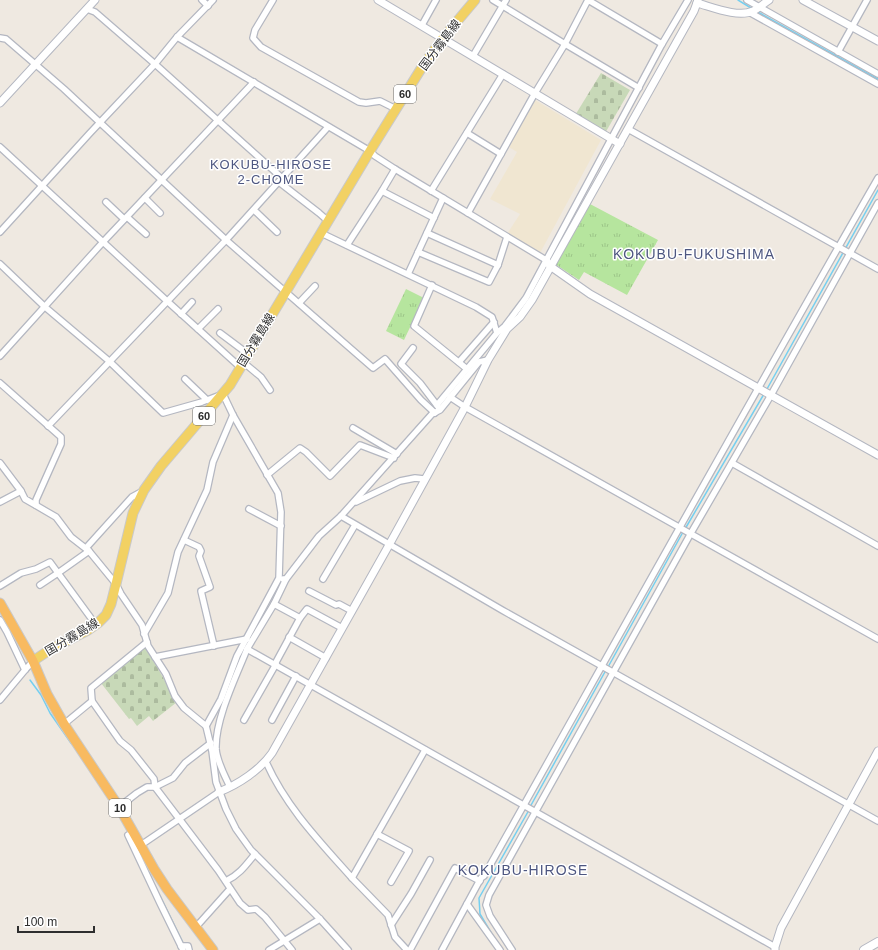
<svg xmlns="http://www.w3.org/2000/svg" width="878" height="950" viewBox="0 0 878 950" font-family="Helvetica,'Noto Sans JP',sans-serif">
<defs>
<pattern id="cemetery-stones" width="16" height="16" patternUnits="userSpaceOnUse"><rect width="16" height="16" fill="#c8d9b8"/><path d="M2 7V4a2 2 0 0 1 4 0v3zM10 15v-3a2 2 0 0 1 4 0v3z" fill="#acbb9e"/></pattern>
<pattern id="park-tufts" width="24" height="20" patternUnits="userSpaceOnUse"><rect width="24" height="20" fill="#b6e59e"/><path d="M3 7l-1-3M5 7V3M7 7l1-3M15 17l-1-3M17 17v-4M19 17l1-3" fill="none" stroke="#9dc588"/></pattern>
</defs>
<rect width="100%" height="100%" fill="#efe9e1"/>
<polygon fill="#f0e6d1" points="535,100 601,140 540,253 507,234 520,214 490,199 517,152 507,146"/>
<g fill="url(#cemetery-stones)">
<polygon points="601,73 630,90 604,135 574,117"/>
<polygon points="145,646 177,702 153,721 149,716 137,726 131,718 129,719 101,683"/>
</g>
<g fill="url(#park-tufts)">
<polygon points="590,204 658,240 627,295 584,272 579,280 555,264"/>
<polygon points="406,289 424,298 404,340 386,331"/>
</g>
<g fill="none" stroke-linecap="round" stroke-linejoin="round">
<g stroke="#75cff0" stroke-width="1.5">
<polyline points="738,0 751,8"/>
<polyline points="756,11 878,79"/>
<polyline points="767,389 878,190"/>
<polyline points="685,529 764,394"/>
<polyline points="608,667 683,532"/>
<polyline points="30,680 41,695 50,713 71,743"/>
<polyline points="530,807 606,670"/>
<polyline points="138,849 151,879"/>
<polyline points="160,896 184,945"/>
<polyline points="493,936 480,914 479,898 529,810"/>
</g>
<defs>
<g id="minor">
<polyline points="202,0 208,6"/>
<polyline points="273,0 255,30 253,38 261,47 359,102 366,103 380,101 396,109"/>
<polyline points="493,0 565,44 639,88"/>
<polyline points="747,0 878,74"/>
<polyline points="87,9 95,12 155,64 282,178"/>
<polyline points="749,12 878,84"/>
<polyline points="422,25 436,0"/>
<polyline points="177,37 370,151 375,156 395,169 546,260"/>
<polyline points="0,38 6,39 64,89 226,240 373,368 385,359 421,400 435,413"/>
<polyline points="838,52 867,0"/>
<polyline points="473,56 506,0"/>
<polyline points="628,129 878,269"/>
<polyline points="467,133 501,154"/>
<polyline points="0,147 167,301 240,367"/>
<polyline points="281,180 279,182 319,213 328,221"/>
<polyline points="382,191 434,218"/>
<polyline points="431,191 503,74"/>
<polyline points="145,198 160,213"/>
<polyline points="106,202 124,219"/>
<polyline points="254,210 277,232"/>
<polyline points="468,213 535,93 565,44 588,0 662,44"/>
<polyline points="127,217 146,234"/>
<polyline points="0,232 90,133 155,64 177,37 213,0"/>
<polyline points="321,233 476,307 492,317 497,333 505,326 526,298 662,44 688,0"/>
<polyline points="427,233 498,265"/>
<polyline points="347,245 382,191 395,169"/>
<polyline points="418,252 489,282 498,265 507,237"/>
<polyline points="0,264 45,307 109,361 163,413 202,402 223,394 233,415 278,493 281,512 279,578 237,656 221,699 206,726"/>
<polyline points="408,274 443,198"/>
<polyline points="432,285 414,326 467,369"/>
<polyline points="299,303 315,286"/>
<polyline points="181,314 192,302"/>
<polyline points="198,329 218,309"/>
<polyline points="220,333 248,354"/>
<polyline points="413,348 401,364 420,383 439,408"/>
<polyline points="0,356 103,242 254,82"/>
<polyline points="243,362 261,377 270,390"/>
<polyline points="459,362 494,322"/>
<polyline points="185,379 207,400"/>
<polyline points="0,383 61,437 61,444 36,500 36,505"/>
<polyline points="450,397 465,407 878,639"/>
<polyline points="437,405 497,333"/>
<polyline points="48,426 226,240 328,127"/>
<polyline points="353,428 397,454"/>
<polyline points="0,463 21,491 25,499 56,517 71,537 89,551 116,584 121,594 142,625 148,646 166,674 175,696 184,708 206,726 212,751 216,782 226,809 236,829 251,850 320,919 348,950"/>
<polyline points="732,463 878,546"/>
<polyline points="267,475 300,448 306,452 330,476 360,445 394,458"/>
<polyline points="0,502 21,491"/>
<polyline points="356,502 400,481 415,478 424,479"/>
<polyline points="249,509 281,526"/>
<polyline points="341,516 502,610 878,821"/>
<polyline points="184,540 199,547 201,551 199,556 210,587 201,591 214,646"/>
<polyline points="86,548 132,497 143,491"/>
<polyline points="283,579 286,579 319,536 341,516 432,414 440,410 479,362 488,360"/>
<polyline points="286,579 274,604 247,649 775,947"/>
<polyline points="323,579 355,525"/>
<polyline points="40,585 58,573 89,551"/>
<polyline points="0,586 21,573 36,569 50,562 96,625"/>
<polyline points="309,591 336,605 339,604 352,611"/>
<polyline points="274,604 300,618 275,664"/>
<polyline points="300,618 307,609 342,628"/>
<polyline points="0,620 7,632 25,670"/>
<polyline points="144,634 168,593 178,552 207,490 213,462 233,415"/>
<polyline points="289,637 326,658"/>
<polyline points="155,657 247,639"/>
<polyline points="0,700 25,670 33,661"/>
<polyline points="92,701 91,688 147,642"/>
<polyline points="244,720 276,664"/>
<polyline points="272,720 296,676"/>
<polyline points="64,724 92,701 120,741 131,750 154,779 155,787 218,870 240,903 248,910 256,909 265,917 292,950"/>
<path d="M266,762C286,807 320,842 352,878L425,750"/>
<path d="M230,787C225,776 217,762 216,749C215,719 236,677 247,649"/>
<polyline points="119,807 137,793 147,787 155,787 173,778 185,763 211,743"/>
<polyline points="377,834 409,851 391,882"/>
<polyline points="128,835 160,903 183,950"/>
<polyline points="141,845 219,792"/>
<polyline points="352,878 388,915 395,937 407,950"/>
<path d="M226,881C239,875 246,865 255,854"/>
<polyline points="467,904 500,950"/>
<polyline points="391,925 411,894 430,860"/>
<polyline points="196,927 230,889"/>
<polyline points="181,946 188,946 189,950"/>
<polyline points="269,950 320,919"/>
<polyline points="410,950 455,868 480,881"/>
<path d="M442,950L481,878L484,876C615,643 745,409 878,178"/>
<polyline points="512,950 490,916 486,905 489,895 691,533 771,395 878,203"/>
</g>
<g id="tertiary">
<polyline points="378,0 620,144"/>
<polyline points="803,0 878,41"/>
<path d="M697,3C712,7 738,18 753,11C759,8 763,4 769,0"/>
<polyline points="0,103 95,0"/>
<polyline points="546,260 550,266 590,294 878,455"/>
<path d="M219,792C239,784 260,770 272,753L389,545L465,407L488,360L507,329L520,317L532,300L694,11L698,0"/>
<polyline points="775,950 775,947 781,928 878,751"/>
</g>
<polyline id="secondary" points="864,950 878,942"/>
<polyline id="primary" points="33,661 51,649 88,630 98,623 106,615 111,604 116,584 133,513 144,490 161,466 230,385 370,151 424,64 443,38 475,0"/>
<polyline id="trunk" points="0,603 33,661 47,694 64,724 119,807 154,869 167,889 213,950"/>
</defs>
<use href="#minor" stroke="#b4b7c1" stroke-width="8"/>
<use href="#tertiary" stroke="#b4b7c1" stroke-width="9"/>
<use href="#secondary" stroke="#b4b7c1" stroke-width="10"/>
<use href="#primary" stroke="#c9c9c9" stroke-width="11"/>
<use href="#trunk" stroke="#c9c9c9" stroke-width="11"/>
<use href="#minor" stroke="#fff" stroke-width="5.5"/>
<use href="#tertiary" stroke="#fff" stroke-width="7"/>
<use href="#secondary" stroke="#fff" stroke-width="8"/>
<use href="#primary" stroke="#f2d163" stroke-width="9"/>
<use href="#trunk" stroke="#f8ba60" stroke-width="9"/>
</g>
<g text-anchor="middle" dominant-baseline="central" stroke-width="3" stroke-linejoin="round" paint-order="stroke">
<g fill="#fff" stroke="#6d6d6d" stroke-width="1">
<rect x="394" y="85" width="22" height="18" rx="3"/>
<rect x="193" y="407" width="22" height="18" rx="3"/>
<rect x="109" y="799" width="22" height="18" rx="3"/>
</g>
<g font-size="11" font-weight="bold" fill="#2e2e2e">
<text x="405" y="94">60</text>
<text x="204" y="416">60</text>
<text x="120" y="808">10</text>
</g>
<g font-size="12" fill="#2e2e2e" stroke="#fff">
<text transform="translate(440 45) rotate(-53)">国分霧島線</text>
<text transform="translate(256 340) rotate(-59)">国分霧島線</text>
<text transform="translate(72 637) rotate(-31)">国分霧島線</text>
</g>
<g font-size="13" letter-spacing="1" fill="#4d5680" stroke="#fff">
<text x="271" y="164">KOKUBU-HIROSE<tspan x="271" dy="15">2-CHOME</tspan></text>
</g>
<g font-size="14" letter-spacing="1" fill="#4d5680" stroke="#fff">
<text x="694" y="254">KOKUBU-FUKUSHIMA</text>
<text x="523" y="870">KOKUBU-HIROSE</text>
</g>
</g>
<path d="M18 926v6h76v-6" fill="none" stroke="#2e2e2e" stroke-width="2"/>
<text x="24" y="926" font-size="12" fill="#2e2e2e" stroke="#ffffff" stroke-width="3" paint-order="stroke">100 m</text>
</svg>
